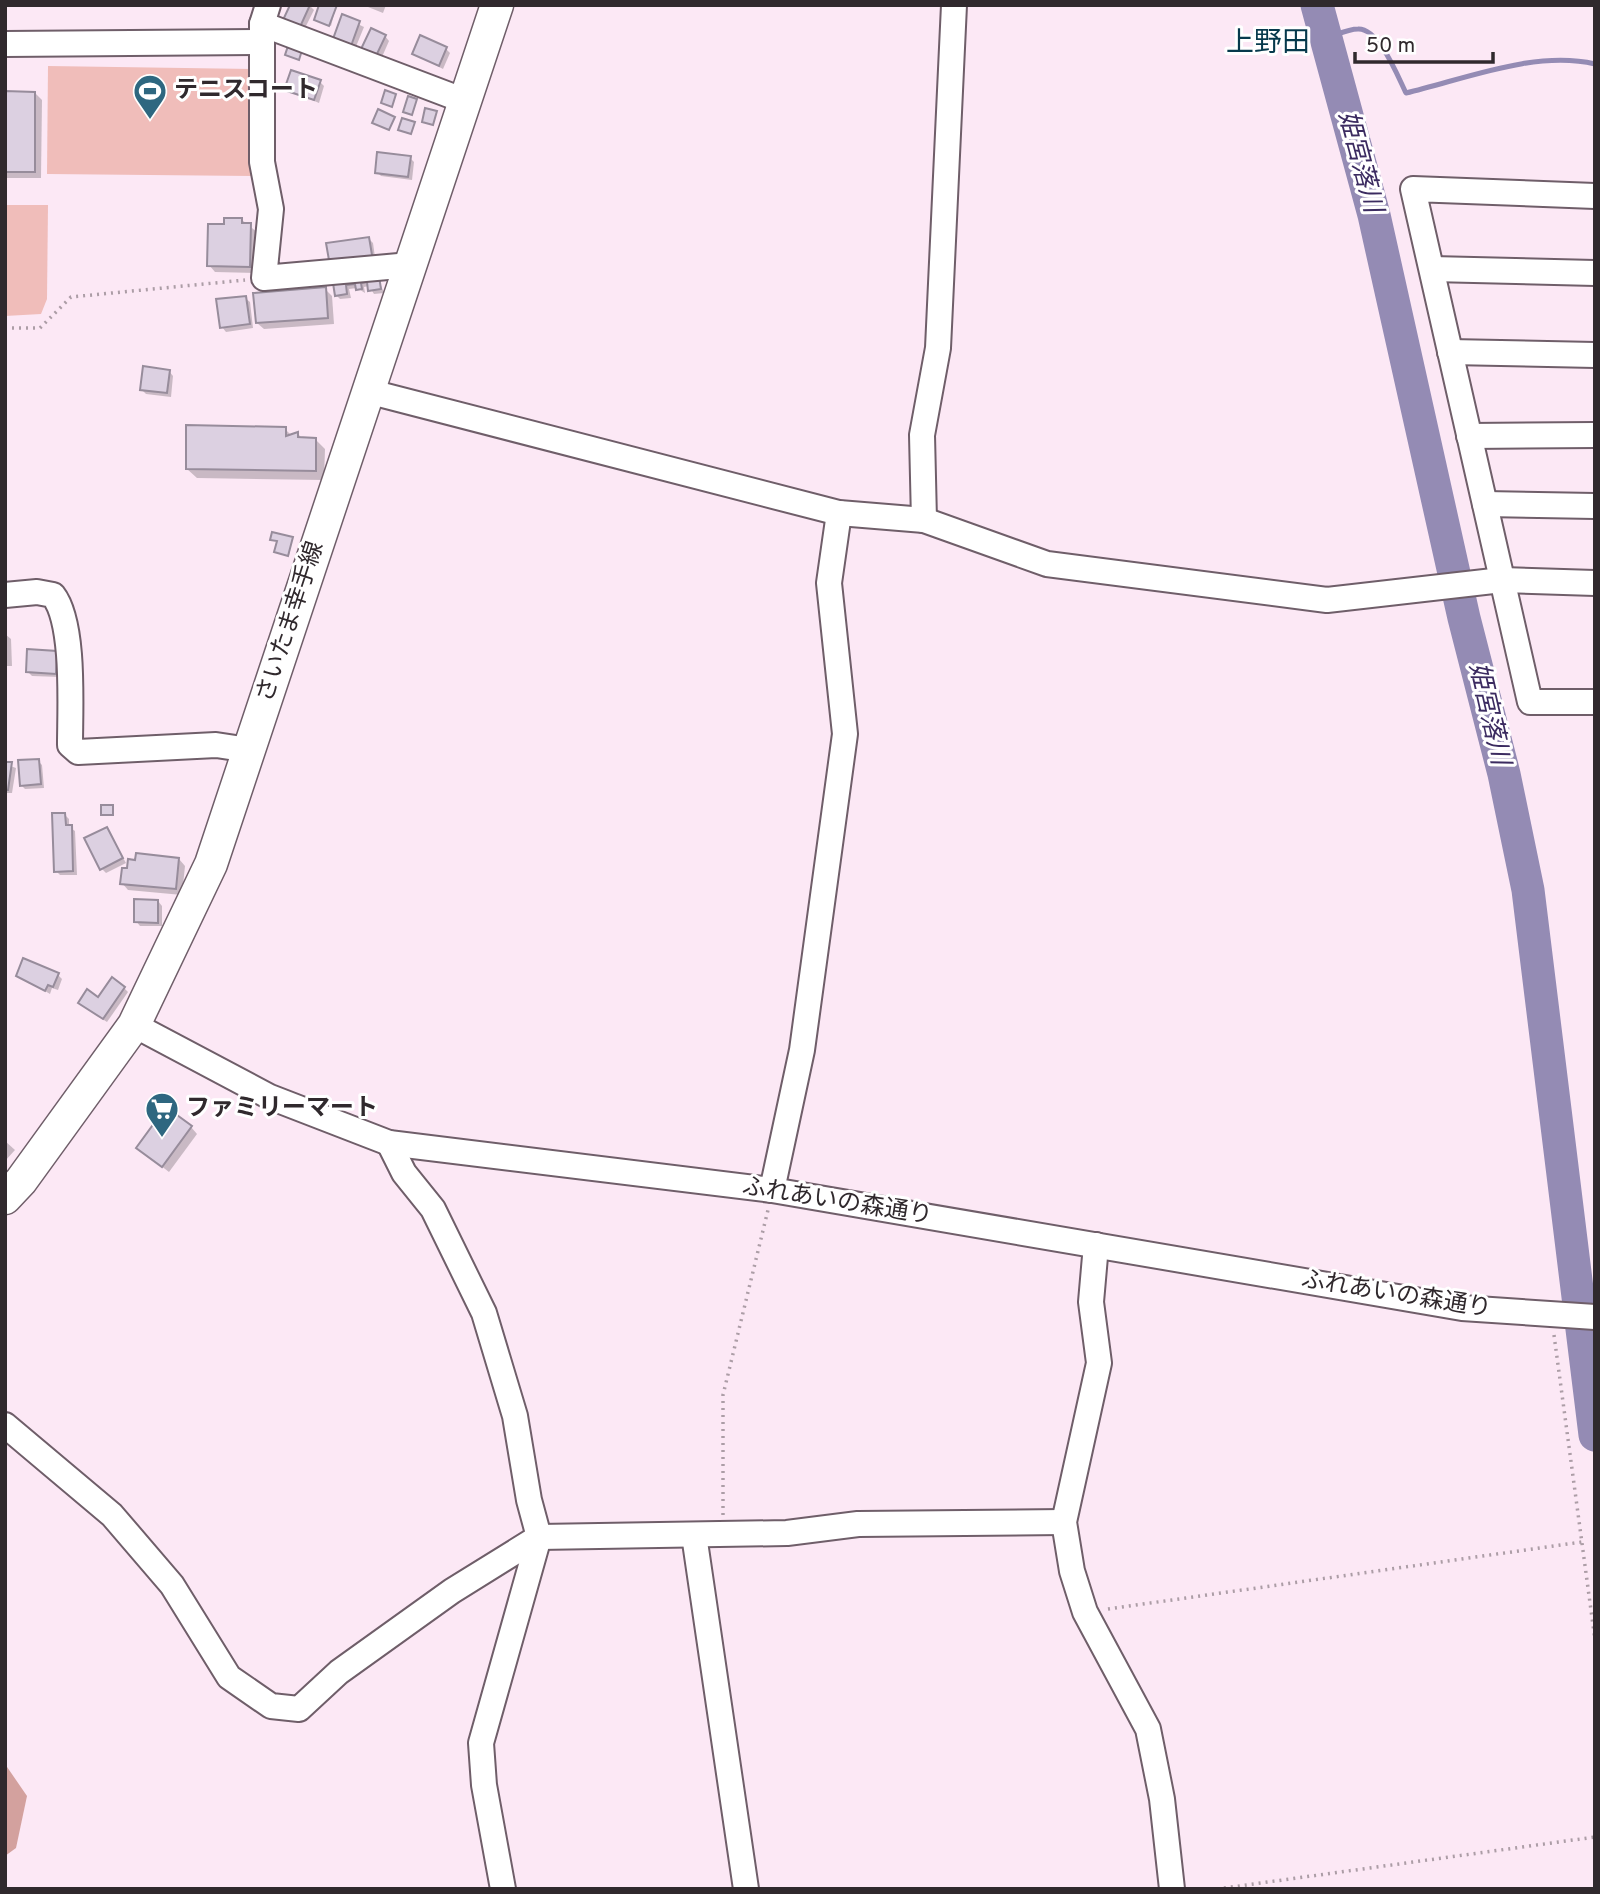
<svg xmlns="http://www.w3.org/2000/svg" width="1600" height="1894" viewBox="0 0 1600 1894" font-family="Overpass,'Noto Sans JP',sans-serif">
<rect width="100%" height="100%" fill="#fce8f5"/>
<g fill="#f0bdba">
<polygon points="48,66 253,69 252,176 47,174"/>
<polygon points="5,205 48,205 47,299 41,314 5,316"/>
</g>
<polygon fill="#d3a19e" points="5,1764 27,1796 16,1848 5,1856"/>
<g fill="#0003">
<polygon points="309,5 314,10 304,30 289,23"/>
<polygon points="363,5 386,5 383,13"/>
<polygon points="336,6 331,26 317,21"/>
<polygon points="343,17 364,27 355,49 339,43"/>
<polygon points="385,36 389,41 382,57 365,49"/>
<polygon points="446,49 450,53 443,69 414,54"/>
<polygon points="320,82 324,86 319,103 286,89"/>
<polygon points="5,93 35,93 42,100 41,178 5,178"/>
<polygon points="410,158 414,162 412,180 381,176 377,172"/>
<polygon points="242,220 257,232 256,273 215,272 209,265 226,226"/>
<polygon points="369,239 373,243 376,264 336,270"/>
<polygon points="378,278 384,293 374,294 369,286 364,287 365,293 357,288 349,289 351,298 340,299 336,295 335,284"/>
<polygon points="325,289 332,296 334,324 264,329 257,323"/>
<polygon points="245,298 250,302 253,328 226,332 222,327"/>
<polygon points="169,371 173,376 171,397 146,394 142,390"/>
<polygon points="285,429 292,436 298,434 303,439 315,439 325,449 324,480 197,478 187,469"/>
<polygon points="292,538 289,556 276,552 278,542 272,539"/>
<polygon points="5,634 11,639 12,666 5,666"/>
<polygon points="57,653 60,677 32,676 27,671"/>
<polygon points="38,761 42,765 44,788 25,789 21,785"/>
<polygon points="5,764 16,768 12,793 5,793"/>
<polygon points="65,815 69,819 69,827 75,831 77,875 60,875 56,871"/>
<polygon points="107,829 126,863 106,873 102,869"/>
<polygon points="179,859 185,866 182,895 128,890 122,883 129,870"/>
<polygon points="158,901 162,906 162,926 140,926 136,921"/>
<polygon points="18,975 58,975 62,979 58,990 52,988 50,994"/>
<polygon points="124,988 128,992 107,1022 84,1007"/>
<polygon points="191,1127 197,1134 169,1172 138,1148"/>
<polygon points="5,1141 15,1150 5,1161"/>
</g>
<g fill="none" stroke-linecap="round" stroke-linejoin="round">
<path stroke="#948bb4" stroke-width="5" d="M1326,38C1336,35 1348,29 1358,29C1379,28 1398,77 1406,93C1465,79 1535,50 1595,64"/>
<polyline stroke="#948bb4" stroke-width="33" points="1317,5 1374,215 1464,618 1504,774 1528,890 1595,1435"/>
</g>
<g fill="#dcd0e1" stroke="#978c9b" stroke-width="2">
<polygon points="290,5 310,5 300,27 283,20"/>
<polygon points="319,5 337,5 329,26 314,20"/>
<polygon points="342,14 360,21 351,46 333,39"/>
<polygon points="371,28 386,35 376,56 361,49"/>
<polygon points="420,35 447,47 439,66 412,54"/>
<polygon points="289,43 303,47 299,60 285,55"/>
<polygon points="291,70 321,80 314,100 284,90"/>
<polygon points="385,90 396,94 392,107 381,103"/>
<polygon points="5,91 35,92 35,172 5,172"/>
<polygon points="408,96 417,99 412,115 403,112"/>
<polygon points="425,108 437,111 433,125 422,122"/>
<polygon points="378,109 395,117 389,130 372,123"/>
<polygon points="402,118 415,122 411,134 398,130"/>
<polygon points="377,152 411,156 408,177 375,173"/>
<polygon points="224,218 242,218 242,223 251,223 250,267 207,266 208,224 224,224"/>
<polygon points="369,237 373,261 330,266 326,243"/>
<polygon points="379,276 381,289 368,291 367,282 361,283 362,289 356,290 355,284 346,285 347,294 335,296 333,283"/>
<polygon points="326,287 328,318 256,323 253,293"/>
<polygon points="246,296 250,324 220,328 216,299"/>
<polygon points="143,366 170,370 167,393 140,390"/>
<polygon points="186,425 286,427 286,436 298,432 298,437 316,438 316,471 186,469"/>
<polygon points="272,532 293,537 288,556 274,552 277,541 270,540"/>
<polygon points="27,649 57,651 56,674 26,672"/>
<polygon points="39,759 41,784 20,786 18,760"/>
<polygon points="5,762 12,762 8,790 5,790"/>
<rect x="101" y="805" width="12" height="10"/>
<polygon points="52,813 65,813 66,825 72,825 73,871 54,872"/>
<polygon points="107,827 123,858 100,870 84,838"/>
<polygon points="136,853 179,858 176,889 120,884 122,868 127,868 128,859 135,860"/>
<polygon points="134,899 158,900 158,923 134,922"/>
<polygon points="23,958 59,973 53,987 48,985 45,991 16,976"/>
<polygon points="112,977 125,987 103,1019 78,1003 87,989 98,997"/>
<polygon points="166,1107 192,1126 162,1167 136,1148"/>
</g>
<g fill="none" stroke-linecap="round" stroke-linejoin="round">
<defs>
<g id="minor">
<polyline points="268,5 262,24 262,162 271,209 264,278 410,265"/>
<polyline points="262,24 465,101"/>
<polyline points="5,44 262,42"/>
<polyline points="1595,196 1413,189 1530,702 1595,702"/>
<polyline points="1432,269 1595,273"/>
<polyline points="1450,352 1595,355"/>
<polyline points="367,391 839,513 924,520 1047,564 1327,600 1502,580 1595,583"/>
<polyline points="1469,436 1595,435"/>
<polyline points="1485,504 1595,506"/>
<polyline points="924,520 922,435 938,348 954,5"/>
<path d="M5,595L37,592L53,595C75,623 70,707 70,745L78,752L216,745L249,750"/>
<polyline points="134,1025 270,1097 389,1143 772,1190 1462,1308 1595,1317"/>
<polyline points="389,1143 404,1173 433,1209 484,1313 515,1416 529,1500 539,1537 481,1743 484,1785 503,1889"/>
<polyline points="772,1190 802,1050 845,734 829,583 839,513"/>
<polyline points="1096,1245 1091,1302 1099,1363 1064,1522 1072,1571 1085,1612 1148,1729 1162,1799 1172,1889"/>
<polyline points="5,1425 112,1515 172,1585 229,1677 271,1706 299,1709 339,1672 452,1591 539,1537 787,1533 858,1524 1064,1522"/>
<polyline points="694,1535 746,1889"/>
</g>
<polyline id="major" points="5,1198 21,1181 134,1025 211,864 497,5"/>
</defs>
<use href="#minor" stroke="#6f5e69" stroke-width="28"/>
<use href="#major" stroke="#6f5e69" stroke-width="35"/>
<g stroke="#ac9da6" stroke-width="3.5" stroke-dasharray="2 5" stroke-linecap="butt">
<polyline points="5,328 40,328 71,297 245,280"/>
<polyline points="1554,1335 1595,1640"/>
<polyline points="723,1515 723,1395 768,1210"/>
<polyline points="1108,1609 1582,1542"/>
<polyline points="1217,1889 1595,1837"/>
</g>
<use href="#minor" stroke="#fff" stroke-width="24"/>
<use href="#major" stroke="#fff" stroke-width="32"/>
</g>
<defs>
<symbol id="stadium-pin" viewBox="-11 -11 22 30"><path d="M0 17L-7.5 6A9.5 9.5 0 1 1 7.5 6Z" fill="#2e6780" stroke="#fff"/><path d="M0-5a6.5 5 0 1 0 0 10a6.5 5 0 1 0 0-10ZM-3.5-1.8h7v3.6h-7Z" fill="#fff"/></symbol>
<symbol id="supermarket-pin" viewBox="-11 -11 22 30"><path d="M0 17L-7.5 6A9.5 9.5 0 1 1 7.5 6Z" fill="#2e6780" stroke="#fff"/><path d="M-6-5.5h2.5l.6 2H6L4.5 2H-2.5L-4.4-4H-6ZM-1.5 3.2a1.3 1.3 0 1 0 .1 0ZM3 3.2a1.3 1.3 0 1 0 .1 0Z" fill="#fff"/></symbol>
</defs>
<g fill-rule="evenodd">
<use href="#stadium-pin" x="131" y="72" width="38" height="52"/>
<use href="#supermarket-pin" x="143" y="1090" width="38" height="52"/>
</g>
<g text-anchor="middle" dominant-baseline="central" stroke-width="6" stroke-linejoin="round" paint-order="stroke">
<g font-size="24" font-weight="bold" fill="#30292d" stroke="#fff" text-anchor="start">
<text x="174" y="91">テニスコート</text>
<text x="186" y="1109">ファミリーマート</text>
</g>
<g font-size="24" fill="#30292d" stroke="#fff">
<text transform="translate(291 622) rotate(-72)">さいたま幸手線</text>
<text transform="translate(837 1202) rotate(9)">ふれあいの森通り</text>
<text transform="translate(1396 1295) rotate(9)">ふれあいの森通り</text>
</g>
<g font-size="26" font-style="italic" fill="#3b2b60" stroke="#fff">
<text transform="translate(1359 162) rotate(75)">姫宮落川</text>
<text transform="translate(1488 714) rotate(77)">姫宮落川</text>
</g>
<g font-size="28" fill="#06394c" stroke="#fff">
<text x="1268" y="44">上野田</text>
</g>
</g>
<rect width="1600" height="1894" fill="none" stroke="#30292d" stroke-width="14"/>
<path d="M1355 52v10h138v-10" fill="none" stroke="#30292d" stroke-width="3.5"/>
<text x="1366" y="52" font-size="21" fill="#30292d" stroke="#ffffff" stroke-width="5" paint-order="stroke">50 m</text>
</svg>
